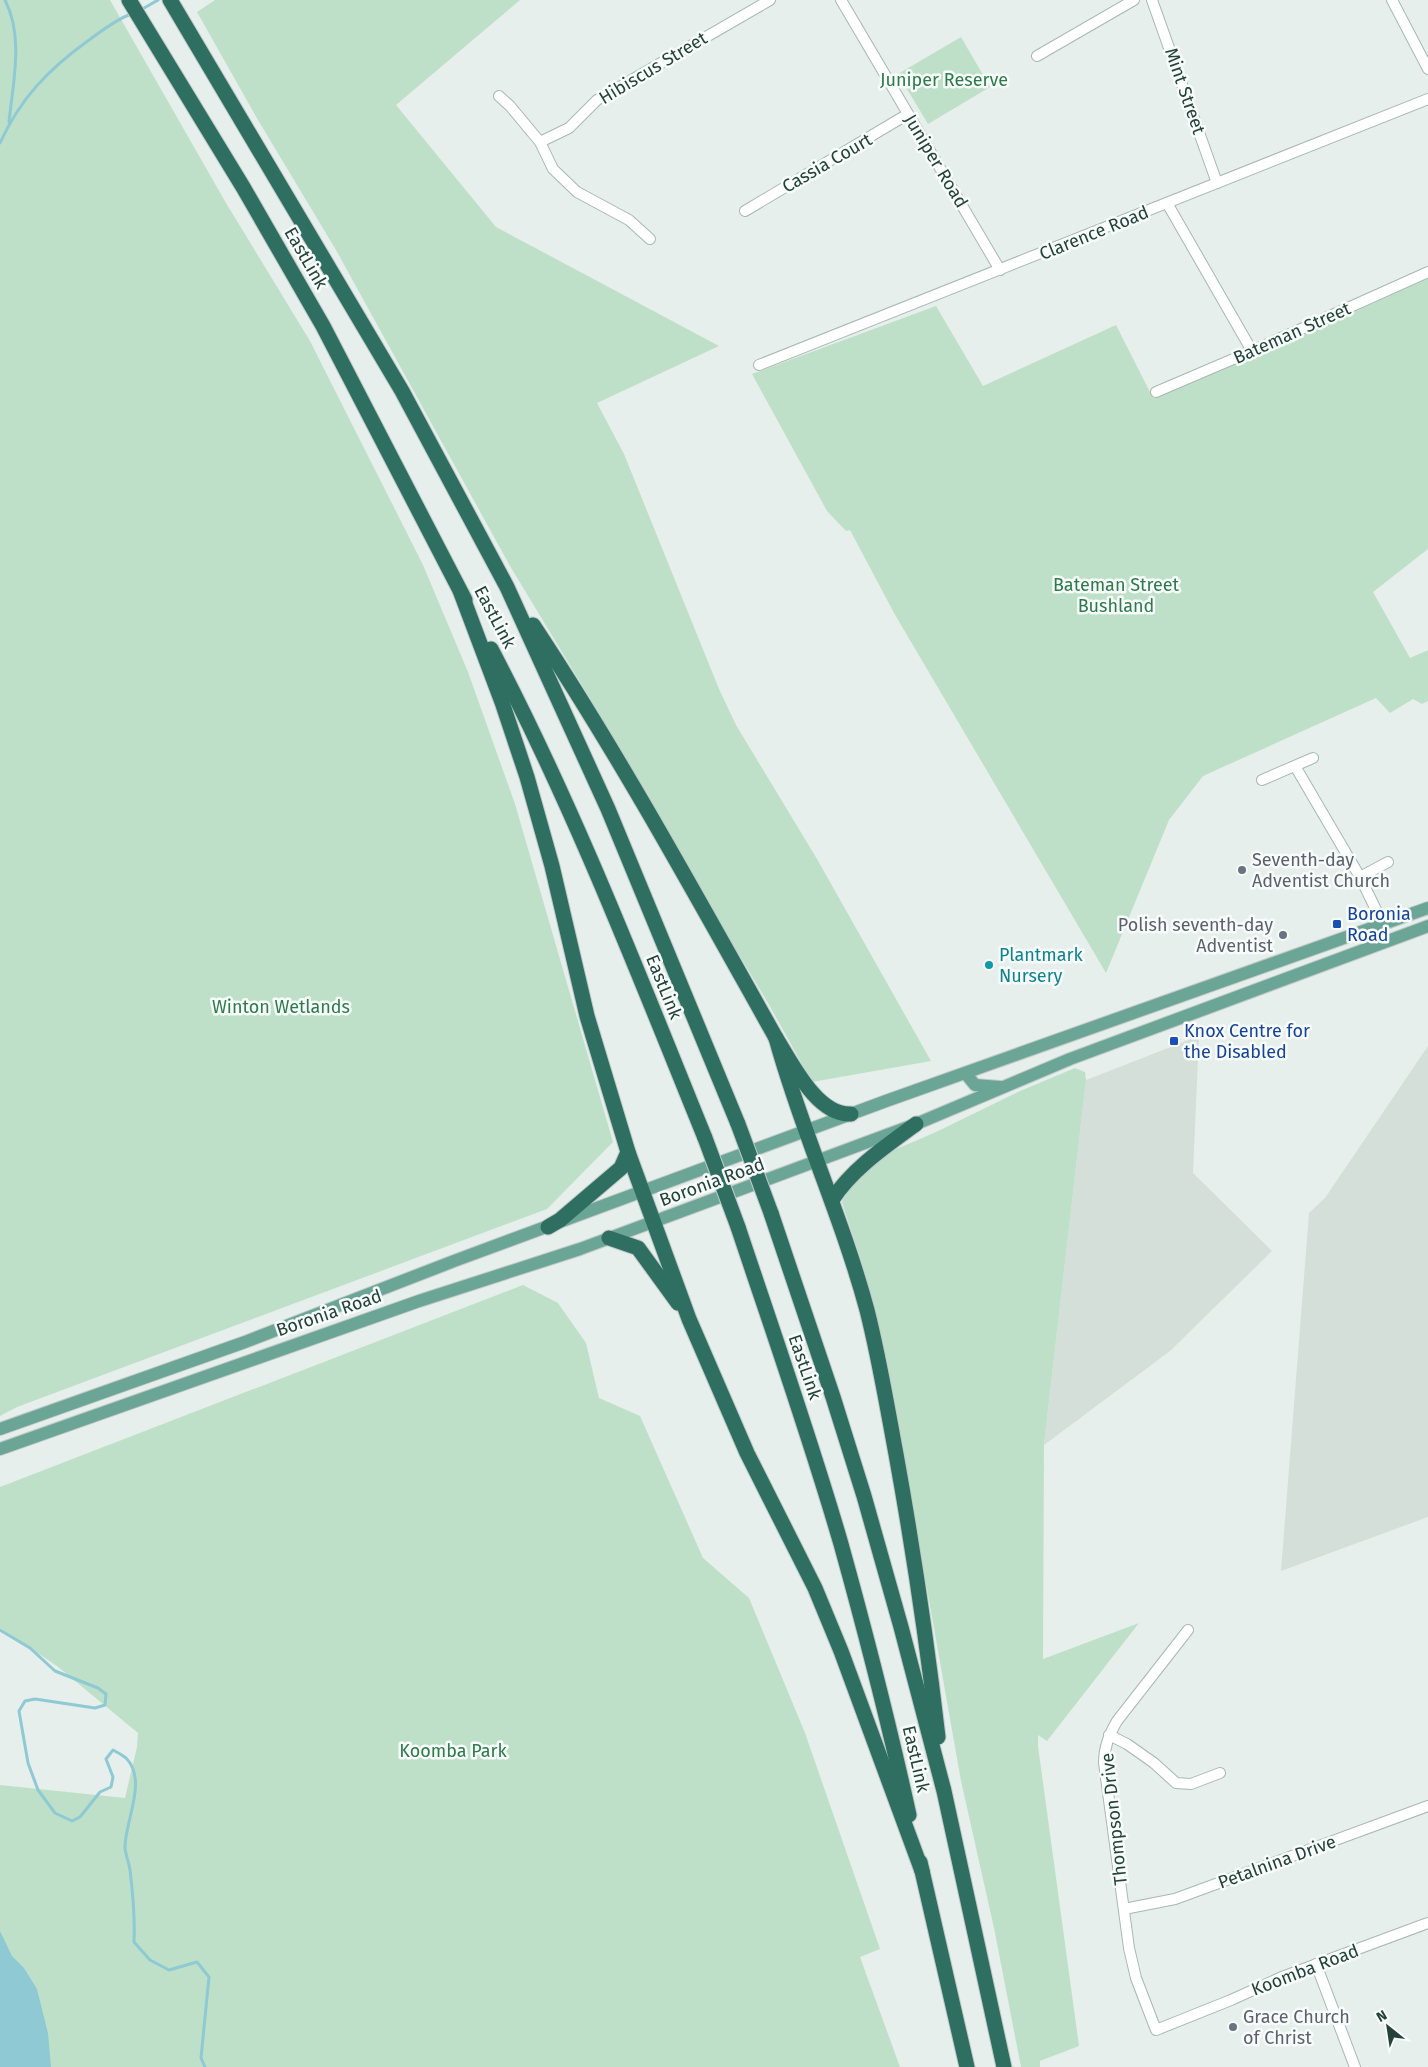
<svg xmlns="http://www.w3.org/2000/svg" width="1428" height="2067" viewBox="0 0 1428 2067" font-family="'Fira Sans',sans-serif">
<rect width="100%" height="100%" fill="#e6efeb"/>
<g fill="#d4dfda">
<polygon points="1199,1036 1193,1173 1272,1251 1170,1351 1044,1445 1086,1080"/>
<polygon points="1428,1046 1428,1517 1281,1571 1309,1213 1325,1198"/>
</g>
<g fill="#bfe0c8">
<polygon points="0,0 110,0 226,203 310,341 423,565 468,672 515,804 613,1142 547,1209 17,1407 0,1416"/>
<polygon points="215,0 520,0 396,105 496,227 719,346 597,403 624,454 719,689 736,725 817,859 931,1061 812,1082 768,1003 677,852 597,710 510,566 336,250 258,120 197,12"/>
<polygon points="961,37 990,87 928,124 898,74"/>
<polygon points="1428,276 1428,549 1373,592 1410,658 1428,650 1428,701 1422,704 1413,699 1390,713 1376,698 1203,776 1169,820 1106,973 894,613 850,530 846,531 827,511 752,374 936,306 983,386 1116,325 1153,398 1375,302"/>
<polygon points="1075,1068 1085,1072 1086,1080 1044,1445 1043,1659 1139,1623 1047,1741 1038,1735 1038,1746 1079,2046 1040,2061 1040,2067 1021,2067 994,1928 961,1781 891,1385 865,1273 842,1202 847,1189 885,1154 936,1132 1020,1091"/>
<polygon points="523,1285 558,1303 586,1343 599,1398 640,1416 703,1558 749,1598 805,1733 880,1949 860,1957 900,2067 0,2067 0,1785 125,1798 137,1747 138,1733 57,1666 0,1628 0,1487"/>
</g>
<polygon fill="#8ec9d4" points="0,1931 12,1956 24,1968 37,1989 48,2033 51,2067 0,2067"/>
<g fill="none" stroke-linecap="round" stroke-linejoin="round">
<g stroke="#8ec9d4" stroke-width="3">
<path d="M5,0C24,37 13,82 9,122"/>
<polyline points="139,11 158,0"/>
<path d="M0,143C21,97 49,69 89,40C103,30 115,20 131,14"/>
<path d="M0,1630L30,1648L55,1671L98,1688L106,1694L105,1705L95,1708L35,1699L25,1701L19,1711L28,1763L38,1790L55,1813L72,1821L80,1817L100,1792L111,1787L113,1777L106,1759L113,1750C117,1752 122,1755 126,1758C148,1780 125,1821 125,1847C125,1854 129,1862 130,1870C133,1894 135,1918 134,1942L150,1960L169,1970L197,1962L209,1977L201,2058L205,2067"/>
</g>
<defs>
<g id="minor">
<polyline points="841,0 1000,270"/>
<polyline points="1152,0 1217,183"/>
<polyline points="1392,0 1428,69"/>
<polyline points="1037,56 1134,0"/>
<polyline points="499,96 510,106 540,142 553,169 577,192 629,220 650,239"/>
<polyline points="540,142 569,128 597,100 770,0"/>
<polyline points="1167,203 1252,351"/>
<polyline points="745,211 908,114"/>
<polyline points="759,365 1428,99"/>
<polyline points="1156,392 1252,351 1428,272"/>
<polyline points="1295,766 1360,877 1383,924"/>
<polyline points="1262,780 1313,758"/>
<polyline points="1360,877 1388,862"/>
<path d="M1188,1630L1117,1721C1109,1735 1104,1747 1104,1763L1129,1948L1136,1978L1156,2030L1231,2000L1282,1977L1428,1923"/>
<polyline points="1109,1735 1127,1744 1154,1763 1176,1783 1191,1784 1220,1773"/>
<polyline points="1124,1909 1175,1899 1428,1806"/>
<polyline points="1316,1964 1355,2067"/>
</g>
<g id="major">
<polyline points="966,1074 975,1085 1000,1087"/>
<polyline points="0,1429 245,1342 454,1261 886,1101 1428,908"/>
<polyline points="0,1449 419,1301 580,1249 916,1124 1070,1059 1428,926"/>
</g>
<g id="highway">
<polyline points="129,0 243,187 323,326 465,600"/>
<polyline points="170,0 402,391 507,587 608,809 738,1124"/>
<polyline points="461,593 502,702 527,777 552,866 587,1016 628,1152 689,1319 747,1453 815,1588 841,1651 922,1871"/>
<path d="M533,625C621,758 698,899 776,1038C792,1063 817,1116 851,1114"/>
<path d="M491,649C574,807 638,973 705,1138"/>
<path d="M776,1038C801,1130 842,1217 867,1310C879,1357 887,1406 896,1454C913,1548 927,1642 938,1737"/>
<path d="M832,1200C852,1169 886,1146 916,1124"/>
<polyline points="771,1213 833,1397 864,1496 901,1627 944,1791 1004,2067"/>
<polyline points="548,1227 560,1220 621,1168 628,1152"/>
<path d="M738,1227C773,1332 810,1437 841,1544C866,1634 889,1724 909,1815"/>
<polyline points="609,1238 638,1248 678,1303"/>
<polyline points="920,1862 967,2067"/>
</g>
</defs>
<use href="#minor" stroke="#a8b8b2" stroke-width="12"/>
<use href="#major" stroke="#c2cac8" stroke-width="14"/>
<use href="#highway" stroke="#c2cac8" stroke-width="17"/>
<use href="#minor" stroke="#fff" stroke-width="10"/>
<use href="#major" stroke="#6aa596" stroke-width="12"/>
<use href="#highway" stroke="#2f6f62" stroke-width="15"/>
<defs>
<g id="highway-bridge">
<polyline points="738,1124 771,1213"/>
<polyline points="705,1138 738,1227"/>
</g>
</defs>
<use href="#highway-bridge" stroke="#c2cac8" stroke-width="17" stroke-linecap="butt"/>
<use href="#highway-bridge" stroke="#2f6f62" stroke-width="15"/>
</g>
<g fill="#6b7280" stroke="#f7fbf9" stroke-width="2">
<circle cx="1242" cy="870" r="5"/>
<circle cx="1283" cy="935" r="5"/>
<circle cx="1233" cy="2027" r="5"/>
</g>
<g fill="#1a4fb4" stroke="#f7fbf9" stroke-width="2">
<rect x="1332" y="919" width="10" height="10" rx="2.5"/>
<rect x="1169" y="1036" width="10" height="10" rx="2.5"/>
</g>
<circle fill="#0f9aa8" stroke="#f7fbf9" stroke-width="2" cx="989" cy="965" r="5"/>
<g text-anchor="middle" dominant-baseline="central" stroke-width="5" stroke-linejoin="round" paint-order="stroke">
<g font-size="18" fill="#24423a" stroke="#f7fbf9">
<text transform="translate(653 68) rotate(-31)">Hibiscus Street</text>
<text transform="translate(1185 91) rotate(71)">Mint Street</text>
<text transform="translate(936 161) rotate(59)">Juniper Road</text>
<text transform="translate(827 163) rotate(-30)">Cassia Court</text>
<text transform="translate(1094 233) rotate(-22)">Clarence Road</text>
<text transform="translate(306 258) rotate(60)">EastLink</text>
<text transform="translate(1292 333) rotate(-24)">Bateman Street</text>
<text transform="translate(495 617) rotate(62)">EastLink</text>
<text transform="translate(664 987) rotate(68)">EastLink</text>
<text transform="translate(712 1182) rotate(-20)">Boronia Road</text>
<text transform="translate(329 1313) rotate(-19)">Boronia Road</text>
<text transform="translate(805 1367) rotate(71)">EastLink</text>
<text transform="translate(916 1759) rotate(77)">EastLink</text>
<text transform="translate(1114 1819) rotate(-96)">Thompson Drive</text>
<text transform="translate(1277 1862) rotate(-20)">Petalnina Drive</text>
<text transform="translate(1305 1970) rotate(-21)">Koomba Road</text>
</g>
<g font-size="18" fill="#2d7a4b" stroke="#f7fbf9">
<text x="944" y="80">Juniper Reserve</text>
<text x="1116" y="585">Bateman Street<tspan x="1116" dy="21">Bushland</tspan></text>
<text x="281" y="1007">Winton Wetlands</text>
<text x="453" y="1751">Koomba Park</text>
</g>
<g font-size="18" fill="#5b616d" stroke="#f7fbf9" text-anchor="start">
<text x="1252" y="860">Seventh-day<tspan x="1252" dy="21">Adventist Church</tspan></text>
<text x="1273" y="925" text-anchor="end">Polish seventh-day<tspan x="1273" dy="21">Adventist</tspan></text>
<text x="1243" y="2017">Grace Church<tspan x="1243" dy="21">of Christ</tspan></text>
</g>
<g font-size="18" fill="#164399" stroke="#f7fbf9" text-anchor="start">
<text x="1347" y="914">Boronia<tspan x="1347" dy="21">Road</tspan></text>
<text x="1184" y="1031">Knox Centre for<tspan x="1184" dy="21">the Disabled</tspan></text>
</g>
<g font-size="18" fill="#0d838f" stroke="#f7fbf9" text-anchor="start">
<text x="999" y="955">Plantmark<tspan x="999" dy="21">Nursery</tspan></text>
</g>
</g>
<g transform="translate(1388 2027) rotate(330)" stroke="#f7fbf9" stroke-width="4" paint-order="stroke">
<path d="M0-4L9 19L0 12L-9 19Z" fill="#24423a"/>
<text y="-8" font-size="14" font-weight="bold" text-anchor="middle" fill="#24423a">N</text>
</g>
</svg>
